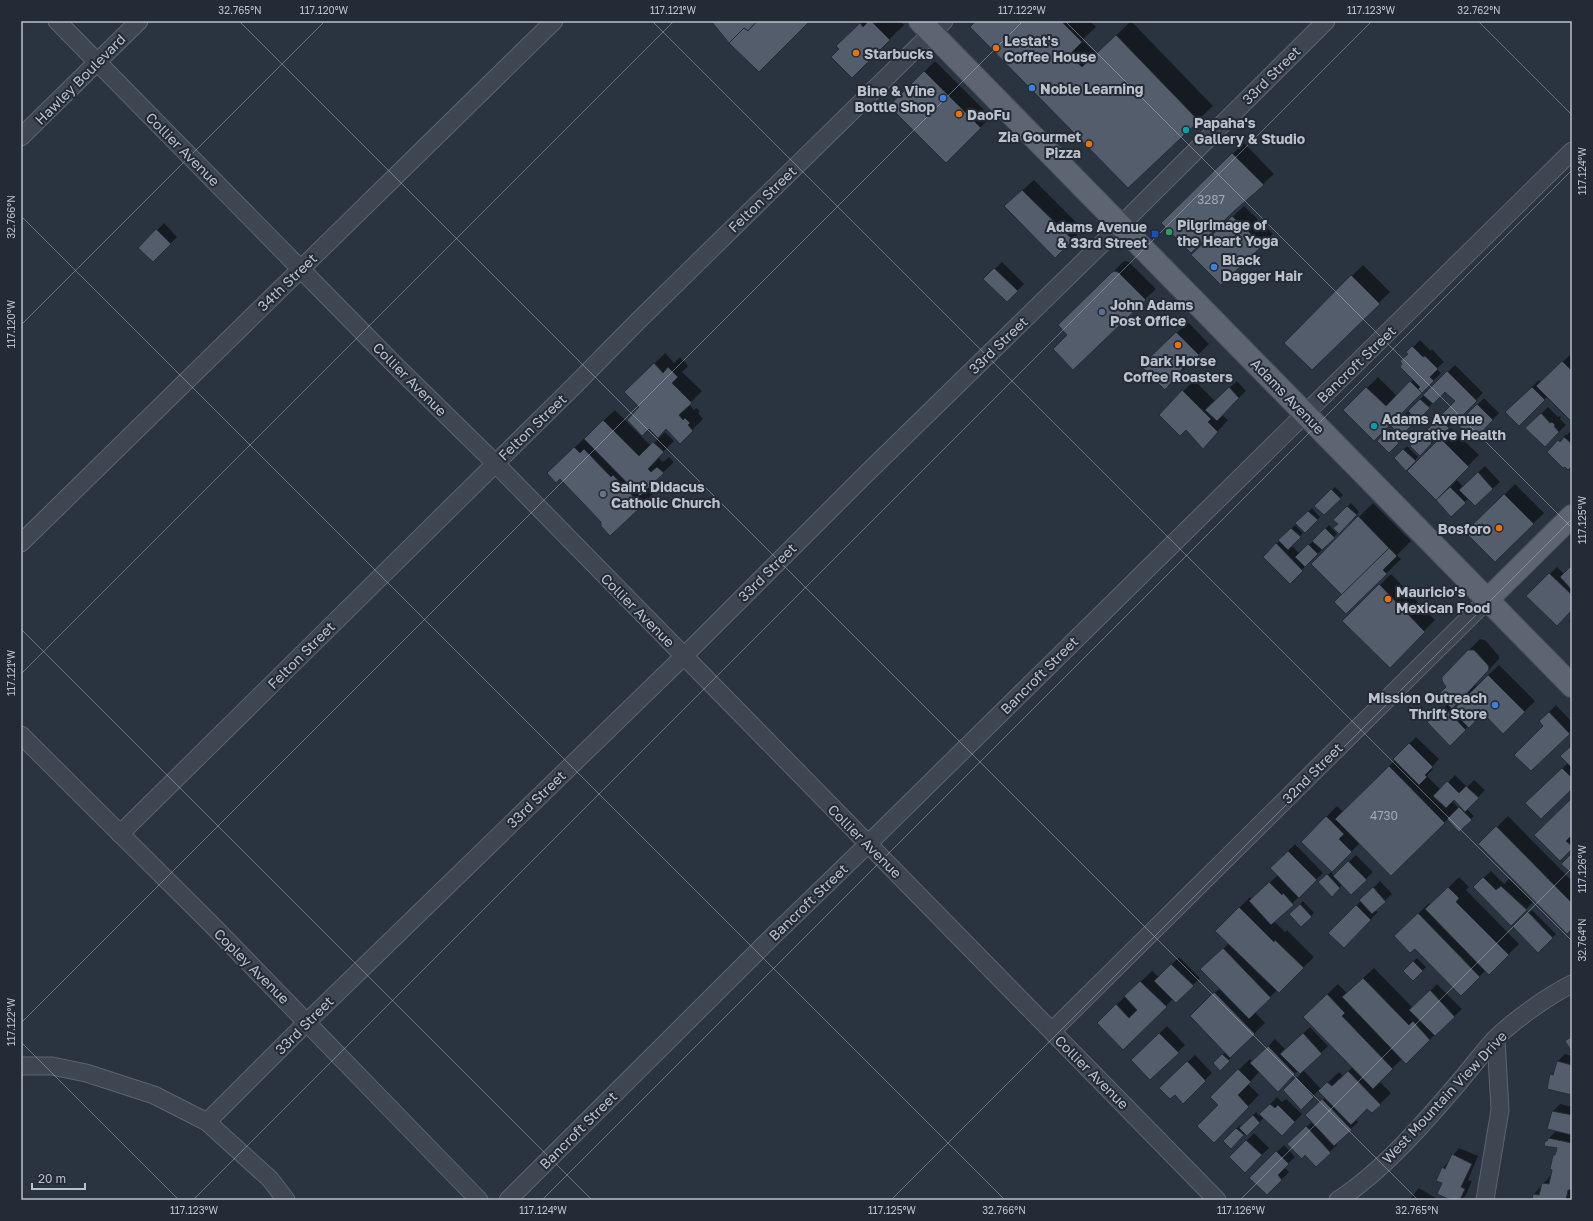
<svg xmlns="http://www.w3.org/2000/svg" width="1593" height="1221" viewBox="0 0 1593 1221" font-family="'Golos Text',sans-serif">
<rect width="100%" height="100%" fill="#2a3441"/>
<g fill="#0007" fill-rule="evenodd">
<polygon points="863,21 867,21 866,22 867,24 870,21 900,21 904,25 852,76 840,49 837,46"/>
<polygon points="977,21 1090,21 1096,27 1082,40 1097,54 1131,21 1213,106 1128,186"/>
<polygon points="935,61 991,117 946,162 890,106"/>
<polygon points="1244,143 1274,174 1263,184 1162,223"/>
<polygon points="1034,180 1083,229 1055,257 1016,196"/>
<polygon points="1244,206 1273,234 1221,284 1203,245"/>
<polygon points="164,223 177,237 153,261 140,248"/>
<polygon points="1126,261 1129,262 1156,289 1145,299 1068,335 1059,325 1123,262"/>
<polygon points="1002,262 1024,284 1007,301 985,279"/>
<polygon points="1363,265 1390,292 1312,368 1285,343"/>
<polygon points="1188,322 1209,344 1165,388 1143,366"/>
<polygon points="1420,340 1431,351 1432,349 1444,362 1436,369 1441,373 1374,440 1345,410 1378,377 1397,396 1414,379 1408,352"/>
<polygon points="665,353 674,363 680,357 688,366 682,372 702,391 689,404 694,410 696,408 700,411 698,413 703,419 680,442 666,428 641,407 626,392"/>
<polygon points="1570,355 1572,357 1572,420 1548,396 1519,424 1514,405 1539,380 1541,382"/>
<polygon points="1455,365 1483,393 1437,438 1428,430 1456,401 1445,390 1401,435 1393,426"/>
<polygon points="1194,380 1215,401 1237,381 1246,391 1222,415 1228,420 1203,447 1186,429 1161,415"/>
<polygon points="1484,398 1499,413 1474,439 1459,424"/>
<polygon points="1548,407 1558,417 1560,416 1561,417 1560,419 1566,425 1545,445 1527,428"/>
<polygon points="615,410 651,446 665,432 674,441 658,457 663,462 669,457 674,462 650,485 656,491 610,535 562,459"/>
<polygon points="1451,428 1479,455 1436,498 1409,471"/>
<polygon points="1390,429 1401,440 1389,452 1378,441"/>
<polygon points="1572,430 1572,464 1549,452 1566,434 1567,435"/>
<polygon points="1427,431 1435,440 1420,454 1412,446"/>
<polygon points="1407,446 1418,457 1406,469 1395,458"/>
<polygon points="1485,466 1500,482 1475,505 1469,498 1451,515 1437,500 1457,480 1463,487"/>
<polygon points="1515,484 1544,513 1495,561 1467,532"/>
<polygon points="1335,487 1343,495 1324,514 1316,506"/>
<polygon points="1351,503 1359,512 1339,532 1339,524 1335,520"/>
<polygon points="1373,503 1411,541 1397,555 1401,559 1346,613 1343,595 1312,564"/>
<polygon points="1312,508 1320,517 1305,532 1297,523"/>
<polygon points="1295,525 1303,533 1291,545 1300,554 1329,525 1337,534 1290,582 1264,557"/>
<polygon points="1557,567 1564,574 1572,567 1572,609 1528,596"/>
<polygon points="1391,574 1435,620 1390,666 1344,621"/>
<polygon points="1572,618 1572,624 1569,621"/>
<path d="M1480,639L1485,640L1499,656V659L1475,685L1476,686L1499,665L1535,701L1503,733L1483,712L1450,744L1429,722L1448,704V687L1469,650ZM1461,699L1463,700L1457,706L1455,705Z"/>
<polygon points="1556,705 1572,722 1572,730 1531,770 1545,726 1540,721"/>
<path d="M1416,737L1439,759L1431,768L1433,769L1427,776L1441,790L1455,775L1467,787L1474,780L1485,790L1467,809L1474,816L1459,831L1448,819L1391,875L1360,843L1331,872L1334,876L1356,855L1373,872L1351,894L1342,885L1332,895L1320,882L1332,871L1302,842L1337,806L1343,812L1395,760L1394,759ZM1454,798L1462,806L1459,808L1452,801Z"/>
<polygon points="1572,745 1572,788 1537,792 1568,763"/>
<polygon points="1572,799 1572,848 1536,835"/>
<polygon points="1508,816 1572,881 1572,928 1480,844"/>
<polygon points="1295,844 1323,873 1274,921 1285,932 1287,930 1314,957 1279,992 1277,990 1255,1012 1265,1023 1231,1056 1232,1057 1220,1069 1214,1063 1226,1052 1202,1005 1220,988 1213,959 1229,943 1217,931 1250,897 1252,899 1278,875 1271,868"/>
<polygon points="1491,871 1504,884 1509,879 1533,902 1511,925 1474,887"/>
<polygon points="1459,877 1469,887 1466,890 1519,944 1489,973 1486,970 1461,995 1415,947 1396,936 1429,903 1431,905"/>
<polygon points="1380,881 1392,894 1375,910 1378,912 1344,947 1330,933"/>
<polygon points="1303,901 1314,913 1301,926 1290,914"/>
<polygon points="1532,910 1556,934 1538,951 1514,928"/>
<polygon points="1179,957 1200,978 1176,1002 1173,999 1123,1048 1109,1012 1152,971 1159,977"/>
<polygon points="1417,958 1426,967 1413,980 1404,971"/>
<polygon points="1374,968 1413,1008 1437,984 1462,1009 1406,1062 1402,1059 1379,1081 1391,1093 1372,1112 1367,1107 1355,1119 1358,1122 1336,1143 1337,1145 1316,1165 1306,1154 1289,1144 1313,1121 1307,1115 1326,1097 1319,1090 1301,1108 1284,1090 1301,1074 1297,1071 1278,1090 1259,1072 1248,1084 1259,1095 1214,1141 1219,1105 1211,1097 1250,1059 1253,1062 1275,1039 1286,1050 1310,1027 1328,1046 1303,1070 1321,1089 1339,1072 1343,1076 1353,1067 1315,1006 1338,984 1347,993"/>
<polygon points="1167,1026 1185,1045 1150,1079 1132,1060"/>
<polygon points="1565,1054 1572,1056 1572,1094 1551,1075 1555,1071 1558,1061"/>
<polygon points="1195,1055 1212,1073 1183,1102 1175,1094 1161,1088"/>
<polygon points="1277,1097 1282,1102 1286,1099 1302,1114 1282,1135 1264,1118 1247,1134 1246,1133 1231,1148 1224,1141 1240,1125 1242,1127 1256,1112 1259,1116"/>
<polygon points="1560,1104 1572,1107 1572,1197 1569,1200 1533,1200 1534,1194 1552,1174 1554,1156 1557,1153 1558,1148 1546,1141 1557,1130 1549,1128 1553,1111"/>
<polygon points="1254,1133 1269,1148 1245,1172 1231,1157"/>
<polygon points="1284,1145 1295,1157 1284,1167 1289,1172 1267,1194 1251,1178"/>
<polygon points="1459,1148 1478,1156 1468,1180 1472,1181 1466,1195 1461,1200 1453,1200 1444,1183 1443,1168"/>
<polygon points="1419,1188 1439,1200 1409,1200"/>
</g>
<g fill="#535d6c" stroke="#252d39">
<polygon points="711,21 757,21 748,31 744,28 729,43"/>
<polygon points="757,21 810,21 759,72 729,43 744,28 748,31"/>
<polygon points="869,21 871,21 890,40 852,78 831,57 839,49 836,46 860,23 863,27"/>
<polygon points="976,21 1061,21 1082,42 1069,55 1082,67 1116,35 1199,121 1128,188 970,27"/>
<polygon points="924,71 981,128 946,163 889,106"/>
<polygon points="1232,153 1264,185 1234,211 1191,253 1161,223"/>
<polygon points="1022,190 1073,240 1055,258 1004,206"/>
<polygon points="1232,216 1263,245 1221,285 1191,255"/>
<polygon points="156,229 171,244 153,262 138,248"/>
<polygon points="994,268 1018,291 1007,302 983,279"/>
<polygon points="1114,271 1118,272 1146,300 1073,370 1053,349 1067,335 1058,325 1111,273"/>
<polygon points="1351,275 1380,304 1312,370 1284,343"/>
<polygon points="1176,332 1199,355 1187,367 1184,367 1165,390 1141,366"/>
<polygon points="1412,346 1423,357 1425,356 1438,369 1430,377 1434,381 1422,393 1418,389 1420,387 1400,367 1402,364 1400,361 1408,354 1406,352"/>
<polygon points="1562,361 1572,371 1572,422 1536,386"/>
<polygon points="654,363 663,373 668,367 678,377 672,383 692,403 679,415 683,420 685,418 690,423 688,425 693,431 680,444 666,429 658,438 649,429 642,436 627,420 639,407 624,392"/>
<polygon points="1447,371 1477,401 1453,425 1442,414 1455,401 1445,392 1433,404 1423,395"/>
<polygon points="1410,381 1422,393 1374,441 1343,410 1366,387 1386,406"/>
<polygon points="1229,387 1239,398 1217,421 1205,410"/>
<polygon points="1532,387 1545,400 1519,426 1505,412"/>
<polygon points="1182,390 1211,419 1208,422 1218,432 1203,449 1186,430 1180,436 1159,415"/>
<polygon points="1420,399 1430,408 1417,421 1408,411"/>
<polygon points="1477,404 1493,420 1474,440 1457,424"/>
<polygon points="1541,413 1550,423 1552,422 1555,425 1554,426 1559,432 1545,447 1525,428"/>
<polygon points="1404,414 1413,424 1401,436 1391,426"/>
<polygon points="1439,418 1449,428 1437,440 1427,430"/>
<polygon points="603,420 639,456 653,442 664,452 648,469 651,472 657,467 664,473 640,496 584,439"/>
<polygon points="1386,431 1399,443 1389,453 1377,441"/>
<polygon points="1423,434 1432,443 1420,456 1410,446"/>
<polygon points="1564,437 1572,444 1572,466 1568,470 1565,467 1563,468 1547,452 1558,440 1560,442"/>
<polygon points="1440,438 1469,467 1436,500 1407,471"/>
<polygon points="574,447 580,453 584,449 611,477 613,475 642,506 610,536 601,526 601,522 560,479 556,483 547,473"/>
<polygon points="1403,449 1416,461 1406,471 1394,458"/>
<polygon points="1478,472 1493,489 1475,506 1459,490"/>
<polygon points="1450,487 1466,503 1451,517 1436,500"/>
<polygon points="1331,489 1341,499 1324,515 1314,506"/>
<polygon points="1504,494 1534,524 1495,562 1465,532"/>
<polygon points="1347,506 1357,515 1339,534 1333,528 1338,524 1333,520"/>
<polygon points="1308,511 1318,520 1305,533 1295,523"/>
<polygon points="1358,516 1389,548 1342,595 1311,564"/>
<polygon points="1291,528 1301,537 1288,550 1278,540"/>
<polygon points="1325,528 1335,538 1322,550 1312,541"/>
<polygon points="1276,543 1303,571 1290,584 1263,557"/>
<polygon points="1308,544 1318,554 1305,567 1295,557"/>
<polygon points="1389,548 1397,556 1383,570 1387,574 1346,614 1334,602"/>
<polygon points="1572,565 1572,590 1560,577"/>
<polygon points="1549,573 1572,595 1572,610 1557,626 1526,596"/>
<polygon points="1379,584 1425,632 1390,668 1342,621"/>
<polygon points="1468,650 1474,650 1487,664 1489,667 1488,671 1452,709 1438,695 1446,687 1442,681 1442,677"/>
<polygon points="1488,675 1525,712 1503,734 1483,713 1469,728 1452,711"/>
<polygon points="1444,707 1466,730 1450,746 1427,722"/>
<polygon points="1549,712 1570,734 1531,771 1514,755 1543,726 1539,721"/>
<polygon points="1409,743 1433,767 1425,775 1427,777 1419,785 1393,759"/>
<polygon points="1572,745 1572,768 1560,756"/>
<polygon points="1389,766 1445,823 1391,876 1335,819"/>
<polygon points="1562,768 1570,776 1572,774 1572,789 1541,819 1525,803"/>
<polygon points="1447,781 1459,793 1466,786 1479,798 1465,812 1454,800 1446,808 1433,796"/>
<polygon points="1572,798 1572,835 1566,841 1572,846 1572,849 1560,861 1534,835"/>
<polygon points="1459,807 1472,820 1459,832 1447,819"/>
<polygon points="1326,816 1344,834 1339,839 1352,852 1332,872 1301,842"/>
<polygon points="1496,826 1572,903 1572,929 1567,934 1478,844"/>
<polygon points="1288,851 1317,880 1299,898 1270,868"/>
<polygon points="1572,853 1572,874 1561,864"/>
<polygon points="1348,861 1367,880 1351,895 1333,876"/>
<polygon points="1327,874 1340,888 1332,897 1318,882"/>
<polygon points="1483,877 1496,890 1501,886 1527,910 1511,926 1473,887"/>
<polygon points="1269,882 1282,895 1283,893 1294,905 1271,925 1249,901"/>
<polygon points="1373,887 1386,902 1372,914 1359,900"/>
<polygon points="1448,887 1459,898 1456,902 1509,955 1489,975 1425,909"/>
<polygon points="1300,904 1312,917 1301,927 1289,914"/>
<polygon points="1356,905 1371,920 1344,948 1328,933"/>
<polygon points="1239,907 1274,942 1275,940 1304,968 1279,993 1215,931"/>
<polygon points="1528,912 1553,938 1538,953 1513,927"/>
<polygon points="1418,913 1480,977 1461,996 1415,949 1410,953 1394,936"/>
<polygon points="1223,948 1271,998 1249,1019 1200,969"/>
<polygon points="1413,961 1423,971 1413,981 1403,971"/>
<polygon points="1171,964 1194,986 1176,1003 1154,981"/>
<polygon points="1363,978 1409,1025 1413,1021 1430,1040 1406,1064 1342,997"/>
<polygon points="1140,981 1167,1007 1123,1050 1097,1023 1116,1004 1129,1018 1137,1010 1124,996"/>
<polygon points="1430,990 1455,1017 1435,1036 1409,1010"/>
<polygon points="1214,992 1255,1034 1230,1058 1190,1016"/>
<polygon points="1327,994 1345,1013 1342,1016 1393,1069 1373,1089 1303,1017"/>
<polygon points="1159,1033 1179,1053 1150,1080 1131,1060"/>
<polygon points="1303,1033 1322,1054 1300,1074 1280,1054"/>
<polygon points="1572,1036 1572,1052 1565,1041"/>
<polygon points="1268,1046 1295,1074 1278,1092 1250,1063"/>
<polygon points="1222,1054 1230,1061 1220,1071 1213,1063"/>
<polygon points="1187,1061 1206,1081 1183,1104 1175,1095 1170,1099 1159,1088"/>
<polygon points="1557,1061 1572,1065 1572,1095 1547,1089 1550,1074 1553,1075"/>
<polygon points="1238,1069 1251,1082 1238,1095 1249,1107 1214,1143 1197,1126 1218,1105 1210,1097"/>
<polygon points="1348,1071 1381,1105 1372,1113 1367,1109 1351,1125 1318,1091 1327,1082 1332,1086"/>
<polygon points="1296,1077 1314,1097 1301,1110 1283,1090"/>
<polygon points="1322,1099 1352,1130 1334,1146 1305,1115"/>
<polygon points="1270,1104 1275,1108 1278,1105 1295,1122 1282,1136 1259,1114"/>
<polygon points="1552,1111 1572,1115 1572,1135 1547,1129"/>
<polygon points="1253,1115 1260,1123 1247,1136 1239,1128"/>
<polygon points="1306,1126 1331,1153 1316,1167 1305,1155 1302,1159 1287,1144"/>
<polygon points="1236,1128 1244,1135 1231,1149 1223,1141"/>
<polygon points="1548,1138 1572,1143 1572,1190 1568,1190 1566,1200 1532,1200 1533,1194 1539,1195 1542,1183 1549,1184 1552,1170 1550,1169 1553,1155 1555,1155 1557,1148 1544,1146 1545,1141 1547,1141"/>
<polygon points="1246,1140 1262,1155 1245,1173 1229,1157"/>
<polygon points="1276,1151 1289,1164 1278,1175 1282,1180 1267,1195 1249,1178"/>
<polygon points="1452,1154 1472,1164 1461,1187 1465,1189 1460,1200 1451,1200 1437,1194 1442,1183 1436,1181 1442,1167 1445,1169"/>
</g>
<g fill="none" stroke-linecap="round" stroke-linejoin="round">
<defs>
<g id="minor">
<polyline points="57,21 396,366 495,463 1217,1200"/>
<polyline points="21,137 139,21"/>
<polyline points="21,543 554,21"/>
<polyline points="21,735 215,928 479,1200"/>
<polyline points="120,834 574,386 638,321 944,21"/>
<polyline points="1052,1031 1487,600"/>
<polyline points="21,1066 52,1066 86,1073 154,1095 207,1122 270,1179 286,1200"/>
<polyline points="207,1122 307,1022 684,656 865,475 1120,226 1326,21"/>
<polyline points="508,1200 772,937 868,844 1572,151"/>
<path d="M1338,1200C1383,1171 1426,1121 1460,1081C1472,1067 1483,1052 1495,1039C1513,1021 1549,995 1572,984"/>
<polyline points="1485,1200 1500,1110 1496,1039"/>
</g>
<g id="major">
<polyline points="920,21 1572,686"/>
<polyline points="1487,600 1572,516"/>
</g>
</defs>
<use href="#minor" stroke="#5c646f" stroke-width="19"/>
<use href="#major" stroke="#484f5b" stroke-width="24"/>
<use href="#minor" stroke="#3e4651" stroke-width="17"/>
<use href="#major" stroke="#5c6571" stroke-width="22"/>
</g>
<path fill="none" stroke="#bbc1cb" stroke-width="1" stroke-opacity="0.45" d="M239,21L1418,1200M652,21L1572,941M1065,21L1572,528M1478,21L1572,115M21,216L1005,1200M21,325L325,21M21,629L592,1200M21,674L674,21M21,1023L1023,21M21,1042L179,1200M193,1200L1372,21M542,1200L1572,170M891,1200L1572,519M1240,1200L1572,868"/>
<g fill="#e8710a" stroke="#232b37" stroke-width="1.5">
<circle cx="996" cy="48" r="4"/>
<circle cx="856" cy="53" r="4"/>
<circle cx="959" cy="114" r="4"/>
<circle cx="1089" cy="144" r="4"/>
<circle cx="1178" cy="345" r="4"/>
<circle cx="1499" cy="528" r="4"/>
<circle cx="1388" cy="599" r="4"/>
</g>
<g fill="#3f7fe0" stroke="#232b37" stroke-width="1.5">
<circle cx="1032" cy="88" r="4"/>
<circle cx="943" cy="98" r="4"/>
<circle cx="1214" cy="267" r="4"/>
<circle cx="1495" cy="705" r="4"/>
</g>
<g fill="#0f9aa8" stroke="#232b37" stroke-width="1.5">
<circle cx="1186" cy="130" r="4"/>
<circle cx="1374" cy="426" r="4"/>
</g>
<circle fill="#2e9e5b" stroke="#232b37" stroke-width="1.5" cx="1169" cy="232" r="4"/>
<rect fill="#1a4fb4" stroke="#232b37" stroke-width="1.5" x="1151" y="230" width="8" height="8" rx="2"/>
<circle fill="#5c6f8a" stroke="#232b37" stroke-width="1.5" cx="1102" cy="312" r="4"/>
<circle fill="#6b7280" stroke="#232b37" stroke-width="1.5" cx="603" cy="494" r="4"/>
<g text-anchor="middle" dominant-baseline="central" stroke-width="4" stroke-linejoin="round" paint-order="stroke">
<g font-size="12" fill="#a1a8b3">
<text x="1211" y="199">3287</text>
<text x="1384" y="815">4730</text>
</g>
<g font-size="14" font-weight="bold" fill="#bbc1cb" stroke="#232b37" text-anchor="start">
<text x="1004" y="40">Lestat's<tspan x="1004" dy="16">Coffee House</tspan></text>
<text x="864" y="53">Starbucks</text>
<text x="1040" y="88">Noble Learning</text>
<text x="935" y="90" text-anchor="end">Bine &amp; Vine<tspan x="935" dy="16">Bottle Shop</tspan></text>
<text x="967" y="114">DaoFu</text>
<text x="1194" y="122">Papaha's<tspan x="1194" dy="16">Gallery &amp; Studio</tspan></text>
<text x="1081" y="136" text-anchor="end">Zia Gourmet<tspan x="1081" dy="16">Pizza</tspan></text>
<text x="1177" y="224">Pilgrimage of<tspan x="1177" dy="16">the Heart Yoga</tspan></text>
<text x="1147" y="226" text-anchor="end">Adams Avenue<tspan x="1147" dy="16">&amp; 33rd Street</tspan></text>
<text x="1222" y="259">Black<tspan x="1222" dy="16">Dagger Hair</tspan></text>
<text x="1110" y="304">John Adams<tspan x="1110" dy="16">Post Office</tspan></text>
<text x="1178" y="360" text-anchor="middle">Dark Horse<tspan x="1178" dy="16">Coffee Roasters</tspan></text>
<text x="1382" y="418">Adams Avenue<tspan x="1382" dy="16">Integrative Health</tspan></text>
<text x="611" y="486">Saint Didacus<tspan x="611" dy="16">Catholic Church</tspan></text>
<text x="1491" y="528" text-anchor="end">Bosforo</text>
<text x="1396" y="591">Mauricio's<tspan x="1396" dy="16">Mexican Food</tspan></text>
<text x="1487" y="697" text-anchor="end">Mission Outreach<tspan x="1487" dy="16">Thrift Store</tspan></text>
</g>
<g font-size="14" fill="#bbc1cb" stroke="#232b37">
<text transform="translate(1271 75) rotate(-45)">33rd Street</text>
<text transform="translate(80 79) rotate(-45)">Hawley Boulevard</text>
<text transform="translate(183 149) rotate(45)">Collier Avenue</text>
<text transform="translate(762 199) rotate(-44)">Felton Street</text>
<text transform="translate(287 282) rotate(-44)">34th Street</text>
<text transform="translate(998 345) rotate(-44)">33rd Street</text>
<text transform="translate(1356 364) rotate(-44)">Bancroft Street</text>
<text transform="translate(410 379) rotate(45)">Collier Avenue</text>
<text transform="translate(1288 396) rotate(46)">Adams Avenue</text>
<text transform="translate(532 427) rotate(-44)">Felton Street</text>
<text transform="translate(767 572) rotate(-45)">33rd Street</text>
<text transform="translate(638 610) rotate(45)">Collier Avenue</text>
<text transform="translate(301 655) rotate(-45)">Felton Street</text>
<text transform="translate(1039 675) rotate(-45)">Bancroft Street</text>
<text transform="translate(1312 773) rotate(-45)">32nd Street</text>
<text transform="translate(536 799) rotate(-44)">33rd Street</text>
<text transform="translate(865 841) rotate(45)">Collier Avenue</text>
<text transform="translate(808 902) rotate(-44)">Bancroft Street</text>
<text transform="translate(252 966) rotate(45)">Copley Avenue</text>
<text transform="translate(304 1025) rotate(-45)">33rd Street</text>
<text transform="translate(1092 1072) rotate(45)">Collier Avenue</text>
<text transform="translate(1444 1097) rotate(-47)">West Mountain View Drive</text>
<text transform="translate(578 1130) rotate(-45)">Bancroft Street</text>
</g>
</g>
<rect width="1593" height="1221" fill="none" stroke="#232b37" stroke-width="44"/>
<path d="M32 1183v6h53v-6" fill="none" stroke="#bbc1cb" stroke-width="2"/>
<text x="38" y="1183" font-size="12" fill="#bbc1cb" stroke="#232b37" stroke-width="3" paint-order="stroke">20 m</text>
<rect x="22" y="22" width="1549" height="1177" fill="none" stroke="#bbc1cb" stroke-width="1.5"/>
<g font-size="10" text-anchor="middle" fill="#bbc1cb">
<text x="240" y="14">32.765°N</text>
<text x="324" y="14">117.120°W</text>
<text x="673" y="14">117.121°W</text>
<text x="1022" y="14">117.122°W</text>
<text x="1371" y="14">117.123°W</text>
<text x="1479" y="14">32.762°N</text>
<text transform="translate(1582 171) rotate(-90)" y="4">117.124°W</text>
<text transform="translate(11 217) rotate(-90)" y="4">32.766°N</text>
<text transform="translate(11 324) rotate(-90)" y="4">117.120°W</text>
<text transform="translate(1582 520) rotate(-90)" y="4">117.125°W</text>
<text transform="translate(11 673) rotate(-90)" y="4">117.121°W</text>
<text transform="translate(1582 869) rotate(-90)" y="4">117.126°W</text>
<text transform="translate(1582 940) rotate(-90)" y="4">32.764°N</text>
<text transform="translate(11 1022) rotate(-90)" y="4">117.122°W</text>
<text x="194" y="1214">117.123°W</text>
<text x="543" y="1214">117.124°W</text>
<text x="892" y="1214">117.125°W</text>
<text x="1004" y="1214">32.766°N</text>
<text x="1241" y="1214">117.126°W</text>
<text x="1417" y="1214">32.765°N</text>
</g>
</svg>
